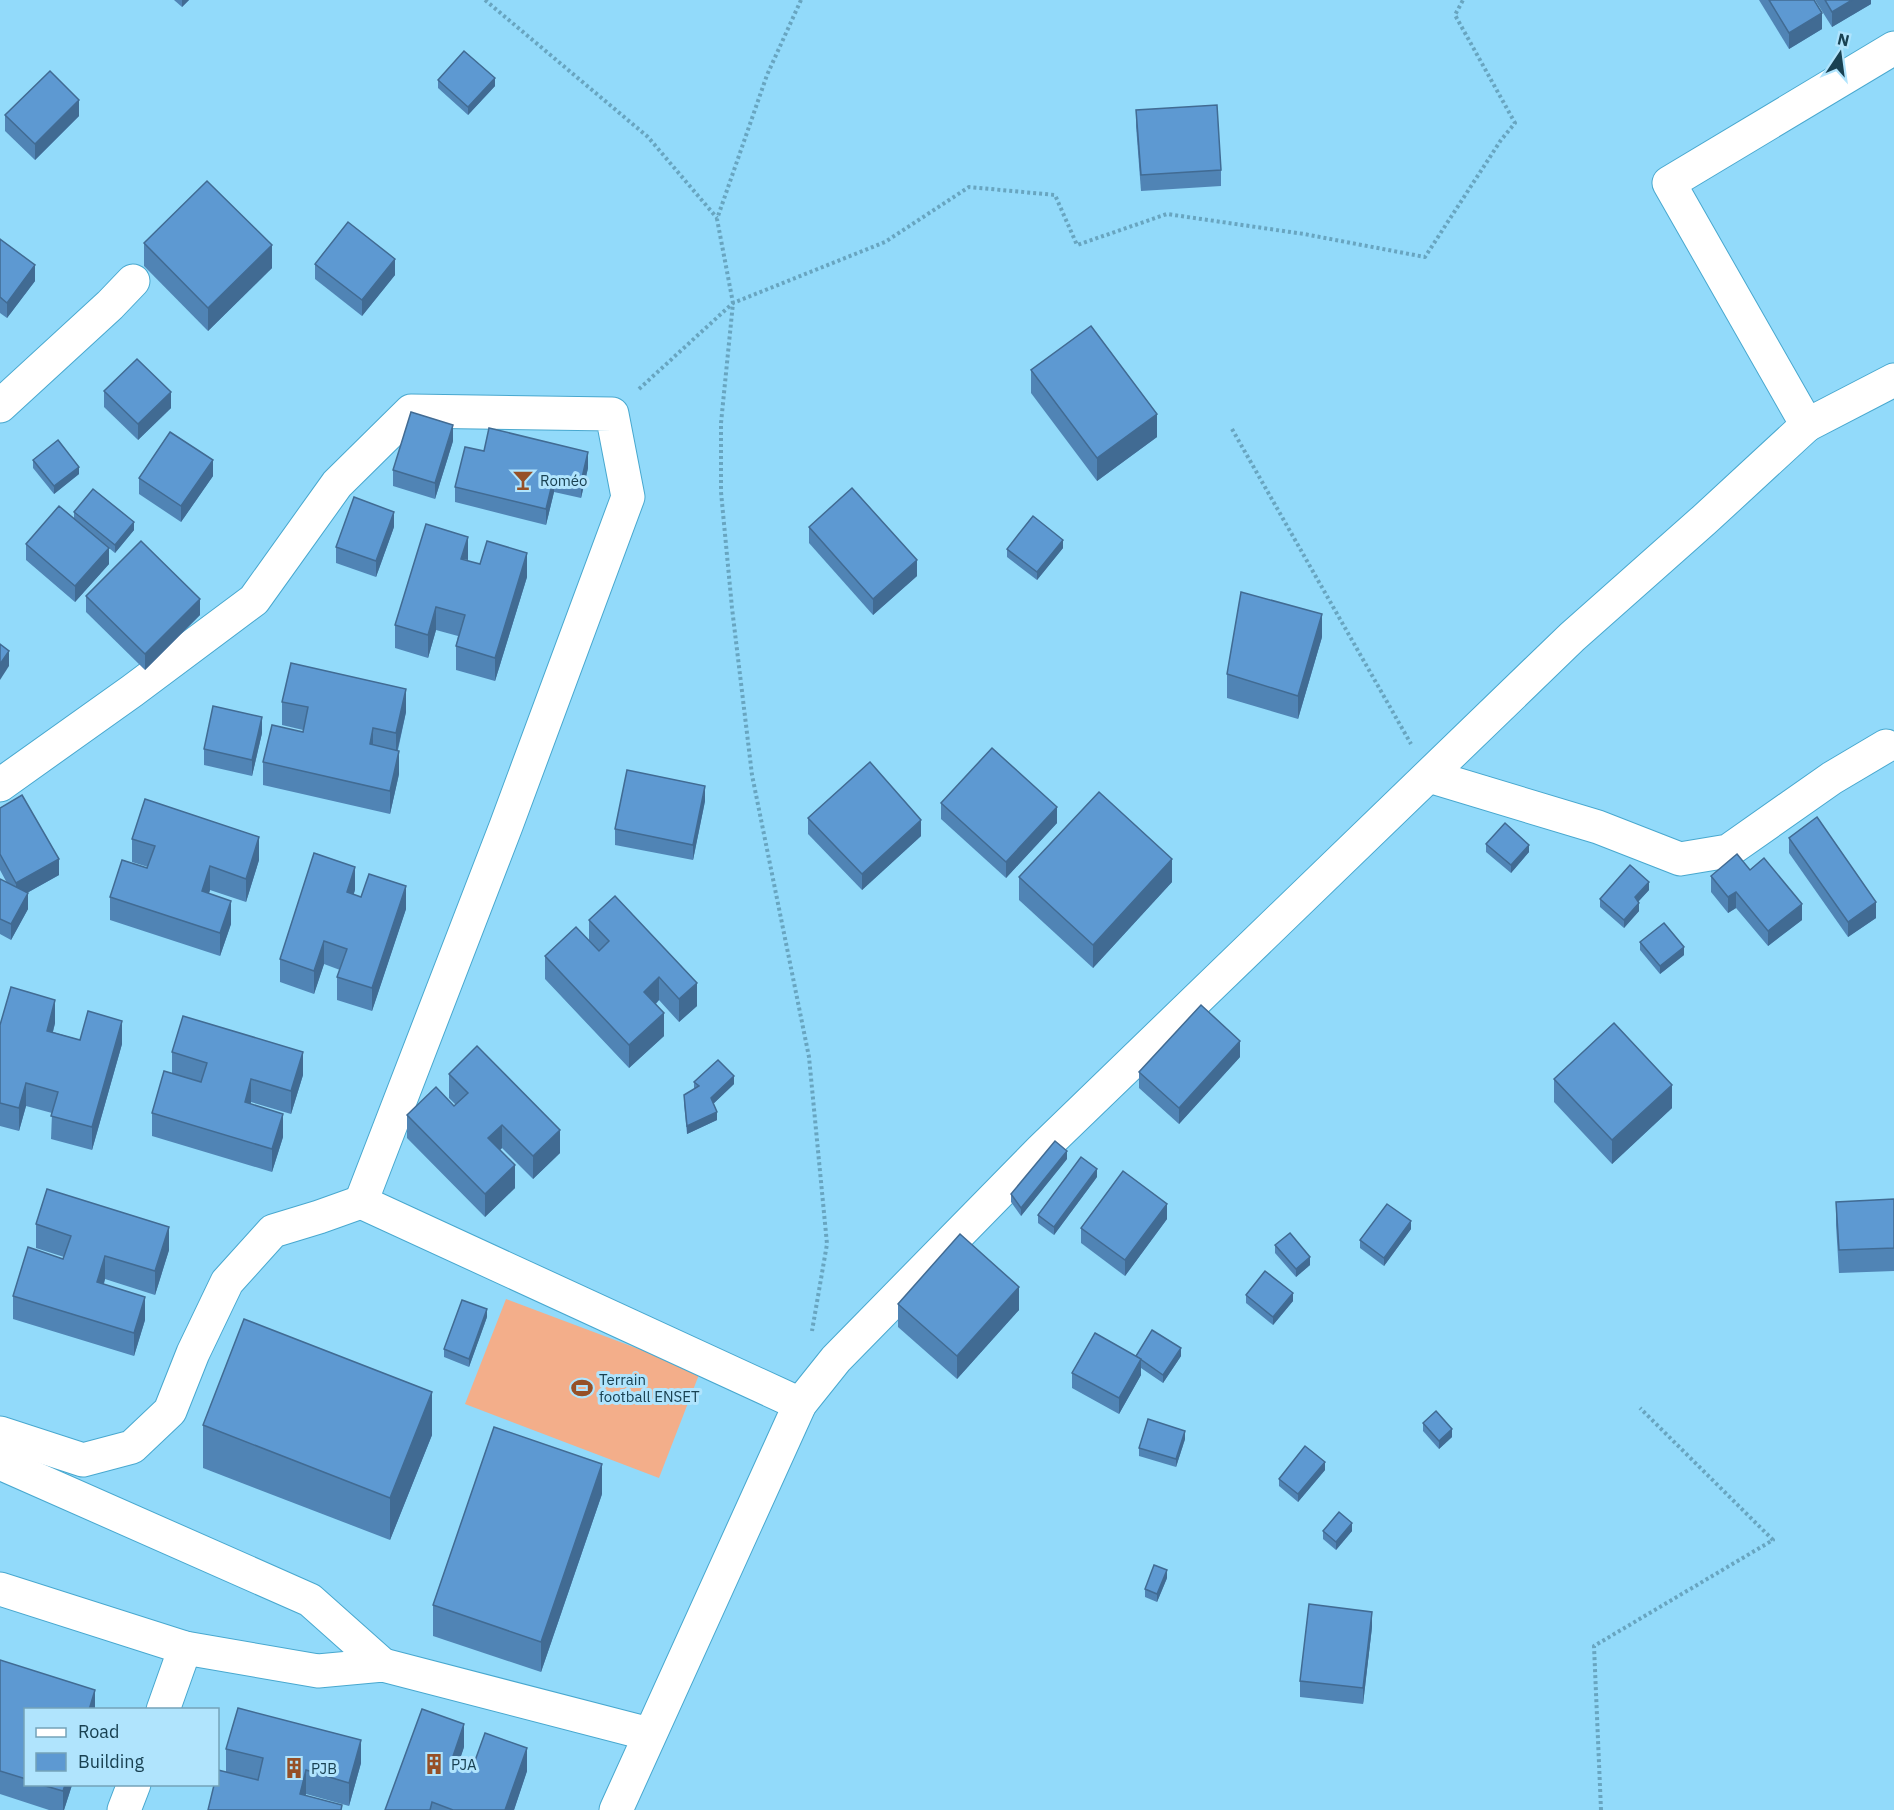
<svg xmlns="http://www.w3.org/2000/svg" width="1894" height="1810" viewBox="0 0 1894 1810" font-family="'IBM Plex Sans',sans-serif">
<rect width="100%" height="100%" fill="#92dafa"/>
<polygon fill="#f3ae8a" points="506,1299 700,1372 659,1478 465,1404"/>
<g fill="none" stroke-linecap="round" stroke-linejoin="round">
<defs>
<g id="minor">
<polyline points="1894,48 1669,183 1807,425 1894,380"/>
<polyline points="0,406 110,305 133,281"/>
<polyline points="1429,776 1598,827 1680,859 1728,851 1832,778 1886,746"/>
<polyline points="0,785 132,691 254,600 337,484 411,411 612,414 628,497 506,826 361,1202 800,1404"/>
<polyline points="0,1433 83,1460 132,1447 170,1411 193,1353 227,1282 273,1231 319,1217 361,1202"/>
<polyline points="0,1463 310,1600 383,1665"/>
<polyline points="0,1589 185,1648 318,1671 383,1665 649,1734"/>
<polyline points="163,1710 185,1648"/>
<polyline points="124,1810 134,1784"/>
<polyline points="616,1810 800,1404 836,1359 1042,1149 1572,637 1704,520 1807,425"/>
</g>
</defs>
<use href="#minor" stroke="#48a8cf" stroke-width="35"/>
<g stroke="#68a5c0" stroke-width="4" stroke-dasharray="3 3" stroke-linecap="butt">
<polyline points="485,0 648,137 717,218"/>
<polyline points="801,0 767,75 717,219 733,303 721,423 721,492 732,608 752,775 809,1057 827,1244 812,1331"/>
<polyline points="639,389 733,303 885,242 969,187 1055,195 1077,245 1167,214 1304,234 1425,257 1501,140 1515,123 1455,15 1463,0"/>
<polyline points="1232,429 1411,744"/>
<polyline points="1601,1810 1594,1646 1773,1540 1640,1408"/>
</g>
<use href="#minor" stroke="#fff" stroke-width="33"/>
</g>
<g fill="#5084b5">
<polygon points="174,0 189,0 182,7"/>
<polygon points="1759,0 1814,0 1822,29 1789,49"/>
<polygon points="1815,0 1871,0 1871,4 1832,27"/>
<polygon points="438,80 495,86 468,115 438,88"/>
<polygon points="1136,110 1221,170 1221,186 1141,191 1136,126"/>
<polygon points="5,115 79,116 35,160 5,131"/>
<polygon points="0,239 35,281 7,318 0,313"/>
<polygon points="144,243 272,268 208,331 144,266"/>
<polygon points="315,264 395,275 362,316 315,279"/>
<polygon points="1031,370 1157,437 1097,481 1031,393"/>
<polygon points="104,391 171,408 138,440 104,407"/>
<polygon points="453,441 435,499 393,486 393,470"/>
<polygon points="484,451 588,468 581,498 554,492 546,525 455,502 455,487"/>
<polygon points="33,460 79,474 54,494 33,468"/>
<polygon points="213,476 181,522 139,494 139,478"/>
<polygon points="74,512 134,530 115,553 98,539 109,564 75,602 26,560 26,544 74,519"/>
<polygon points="394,527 376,577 336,563 336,547"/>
<polygon points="809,527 917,576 873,615 809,543"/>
<polygon points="1063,548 1037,580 1007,557 1007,549"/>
<polygon points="468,561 527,577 495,681 456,670 456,646 458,636 436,630 428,658 395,648 395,625"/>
<polygon points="86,596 200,615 145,670 86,612"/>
<polygon points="1322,637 1298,719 1227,698 1227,674"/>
<polygon points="282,702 406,712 398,750 399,774 390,814 263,785 263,762 303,732 303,730 282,725"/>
<polygon points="262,733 252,776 204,765 204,749"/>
<polygon points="705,801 693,860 615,845 615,829"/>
<polygon points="941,803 1057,823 1006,878 941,819"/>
<polygon points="0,808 59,875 27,893 28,909 11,940 0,934 0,879 7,883 0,870"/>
<polygon points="808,818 921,836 862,890 808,834"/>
<polygon points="1789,838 1876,918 1848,937 1789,853"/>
<polygon points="132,839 259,860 246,902 210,890 209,893 231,924 220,956 110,920 110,897 148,867 132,862"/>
<polygon points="1486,844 1529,852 1511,873 1486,852"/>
<polygon points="1750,870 1802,920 1768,946 1736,908 1728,913 1711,892 1711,876"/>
<polygon points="1019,877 1172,882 1093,968 1019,900"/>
<polygon points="355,890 353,895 406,909 372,1011 337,1000 337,977 340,970 324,964 314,994 280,982 280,959"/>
<polygon points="1649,890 1638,902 1639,911 1624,928 1600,907 1600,899"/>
<polygon points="589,920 697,1006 679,1022 659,1000 656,1004 664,1036 629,1068 545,979 545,956 589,941"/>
<polygon points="1640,942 1684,955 1660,974 1640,950"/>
<polygon points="55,1023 53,1032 80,1040 122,1044 92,1150 51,1139 52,1113 26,1106 19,1131 0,1126 0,1025"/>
<polygon points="172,1052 303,1075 291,1114 251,1102 251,1104 283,1137 272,1172 152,1136 152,1113 172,1073"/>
<polygon points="1240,1057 1179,1124 1139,1088 1139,1072"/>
<polygon points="449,1074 560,1153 533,1179 502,1148 500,1150 515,1188 485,1217 407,1138 407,1115 454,1106 456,1105 449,1098"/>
<polygon points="1554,1079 1672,1108 1612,1164 1554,1102"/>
<polygon points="694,1082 734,1084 713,1104 717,1120 687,1134 684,1103 684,1095 694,1089"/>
<polygon points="1067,1159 1021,1216 1011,1202 1011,1194"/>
<polygon points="1097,1177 1054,1235 1038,1223 1038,1215"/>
<polygon points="1894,1199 1894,1271 1839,1273 1836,1225 1836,1202"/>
<polygon points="1167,1219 1125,1276 1081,1243 1081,1228"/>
<polygon points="36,1224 169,1250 155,1295 105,1279 104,1284 145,1320 134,1356 13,1319 13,1296 63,1259 64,1257 36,1248"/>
<polygon points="1411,1229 1384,1266 1360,1248 1360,1240"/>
<polygon points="1275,1245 1310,1265 1296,1277 1275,1253"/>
<polygon points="1246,1295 1293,1301 1273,1325 1246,1303"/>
<polygon points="898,1304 1019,1310 957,1379 898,1327"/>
<polygon points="487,1317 469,1367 444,1357 444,1349"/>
<polygon points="1136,1356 1181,1356 1163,1383 1141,1368 1141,1375 1119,1414 1072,1388 1072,1373"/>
<polygon points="1423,1423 1452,1437 1439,1449 1423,1431"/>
<polygon points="203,1425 432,1435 390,1540 203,1468"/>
<polygon points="1185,1439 1176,1467 1139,1456 1139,1448"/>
<polygon points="1325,1470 1298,1502 1279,1486 1279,1479"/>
<polygon points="602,1494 541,1672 433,1636 433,1605"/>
<polygon points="1323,1531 1352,1531 1336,1550 1323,1539"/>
<polygon points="1167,1578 1157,1602 1145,1597 1145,1589"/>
<polygon points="1372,1627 1363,1704 1300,1697 1300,1681"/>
<polygon points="0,1660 95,1710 26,1710 26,1785 72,1785 64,1810 49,1810 0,1794"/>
<polygon points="464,1747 458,1765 472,1769 527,1771 514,1810 385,1810"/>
<polygon points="226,1749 361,1763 349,1806 306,1794 305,1795 342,1810 258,1780 226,1772"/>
</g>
<g fill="#416b93">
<polygon points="182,0 189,0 182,7"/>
<polygon points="1852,0 1871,0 1871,4 1832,27 1832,12"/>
<polygon points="1822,13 1822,29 1789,49 1789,33"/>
<polygon points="495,78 495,86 468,115 468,107"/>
<polygon points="79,100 79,116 35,160 35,144"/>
<polygon points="272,245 272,268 208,331 208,308"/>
<polygon points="395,259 395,275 362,316 362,300"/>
<polygon points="35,265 35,281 7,318 7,303"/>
<polygon points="171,392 171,408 138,440 138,424"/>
<polygon points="1157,414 1157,437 1097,481 1097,458"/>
<polygon points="453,425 453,441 435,499 435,483"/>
<polygon points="588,452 588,468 581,498 581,482"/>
<polygon points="213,460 213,476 181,522 181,506"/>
<polygon points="79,467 79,474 54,494 54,486"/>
<polygon points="554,476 554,492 546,525 546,509"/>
<polygon points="394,512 394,527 376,577 376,561"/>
<polygon points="134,522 134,530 115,553 115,545"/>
<polygon points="468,537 468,560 461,559"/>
<polygon points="1063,540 1063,548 1037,580 1037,572"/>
<polygon points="109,548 109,564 75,602 75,586"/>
<polygon points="527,553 527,577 495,681 495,658"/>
<polygon points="917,560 917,576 873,615 873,599"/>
<polygon points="200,599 200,615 145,670 145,654"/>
<polygon points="436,607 436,630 428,658 428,635"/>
<polygon points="1322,614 1322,637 1298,719 1298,696"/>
<polygon points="9,651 9,666 0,680 0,664"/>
<polygon points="406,689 406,712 396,756 396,733"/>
<polygon points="262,717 262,733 252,776 252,760"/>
<polygon points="373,728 373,752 370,744"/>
<polygon points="399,751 399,774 390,814 390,791"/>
<polygon points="705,786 705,801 693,860 693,845"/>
<polygon points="1057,807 1057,823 1006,878 1006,862"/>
<polygon points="921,820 921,836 862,890 862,874"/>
<polygon points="259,837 259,860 246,902 246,879"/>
<polygon points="1529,845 1529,852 1511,873 1511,865"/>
<polygon points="59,859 59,875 16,899 16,883"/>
<polygon points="1172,859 1172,882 1093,968 1093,945"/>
<polygon points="210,866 210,890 202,914 202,891"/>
<polygon points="355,867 355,890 347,915 347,892"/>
<polygon points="1649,882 1649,890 1635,905 1635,897"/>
<polygon points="406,886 406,909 372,1011 372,988"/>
<polygon points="1736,892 1736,908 1728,913 1728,897"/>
<polygon points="28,893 28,909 11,940 11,924"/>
<polygon points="231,901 231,924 220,956 220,933"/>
<polygon points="1876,902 1876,918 1848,937 1848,922"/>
<polygon points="1639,903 1639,911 1624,928 1624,920"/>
<polygon points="1802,904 1802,920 1768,946 1768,931"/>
<polygon points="324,941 324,964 314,994 314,971"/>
<polygon points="1684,947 1684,955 1660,974 1660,966"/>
<polygon points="659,977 659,1000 644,1015 644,992"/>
<polygon points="697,983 697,1006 679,1022 679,999"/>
<polygon points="55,1000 55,1023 47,1054 47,1031"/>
<polygon points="664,1013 664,1036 629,1068 629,1045"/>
<polygon points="122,1021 122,1044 92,1150 92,1127"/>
<polygon points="1240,1041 1240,1057 1179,1124 1179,1108"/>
<polygon points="303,1052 303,1075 291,1114 291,1091"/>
<polygon points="734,1076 734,1084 711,1106 711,1098"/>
<polygon points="251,1079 251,1102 245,1125 245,1102"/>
<polygon points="26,1083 26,1106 19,1131 19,1108"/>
<polygon points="1672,1085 1672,1108 1612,1164 1612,1140"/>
<polygon points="717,1112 717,1120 687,1134 687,1126"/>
<polygon points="283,1114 283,1137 272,1172 272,1149"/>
<polygon points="502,1125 502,1148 488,1161 488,1138"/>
<polygon points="560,1130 560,1153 533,1179 533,1156"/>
<polygon points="1067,1151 1067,1159 1021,1216 1021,1208"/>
<polygon points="515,1165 515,1188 485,1217 485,1194"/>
<polygon points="1097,1169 1097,1177 1054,1235 1054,1227"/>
<polygon points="1167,1204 1167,1219 1125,1276 1125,1260"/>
<polygon points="1411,1221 1411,1229 1384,1266 1384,1258"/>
<polygon points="169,1227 169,1250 155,1295 155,1271"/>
<polygon points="105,1256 105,1279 97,1305 97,1282"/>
<polygon points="1310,1257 1310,1265 1296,1277 1296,1269"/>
<polygon points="1019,1287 1019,1310 957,1379 957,1356"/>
<polygon points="1293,1293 1293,1301 1273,1325 1273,1317"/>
<polygon points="145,1297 145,1320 134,1356 134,1333"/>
<polygon points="487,1309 487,1317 469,1367 469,1359"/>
<polygon points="1181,1348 1181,1356 1163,1383 1163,1375"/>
<polygon points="1141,1359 1141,1375 1119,1414 1119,1398"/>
<polygon points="432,1392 432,1435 390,1540 390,1498"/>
<polygon points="1452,1429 1452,1437 1439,1449 1439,1441"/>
<polygon points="1185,1431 1185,1439 1176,1467 1176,1459"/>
<polygon points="1325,1462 1325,1470 1298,1502 1298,1494"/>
<polygon points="602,1464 602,1494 541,1672 541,1642"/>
<polygon points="1352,1523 1352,1531 1336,1550 1336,1542"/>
<polygon points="1167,1570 1167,1578 1157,1602 1157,1594"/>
<polygon points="1372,1612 1372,1627 1363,1704 1363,1688"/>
<polygon points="95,1690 95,1710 89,1710"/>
<polygon points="464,1724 464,1747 451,1785 451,1762"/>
<polygon points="361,1740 361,1763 349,1806 349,1783"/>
<polygon points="527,1748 527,1771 514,1810 505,1810"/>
<polygon points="306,1770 306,1794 301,1810 300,1794"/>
<polygon points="65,1785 72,1785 64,1810 63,1810 63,1791"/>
</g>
<g fill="#5d99d2" stroke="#416b93" stroke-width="1.5">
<polygon points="1769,0 1814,0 1822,13 1789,33"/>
<polygon points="1825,0 1852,0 1832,12"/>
<polygon points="464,51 495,78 468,107 438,80"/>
<polygon points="50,71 79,100 35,144 5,115"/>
<polygon points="1217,105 1221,170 1141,175 1136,110"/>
<polygon points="207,181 272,245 208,308 144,243"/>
<polygon points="348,222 395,259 362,300 315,264"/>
<polygon points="0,239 35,265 7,303 0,297"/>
<polygon points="1091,326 1157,414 1097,458 1031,370"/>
<polygon points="137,359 171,392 138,424 104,391"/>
<polygon points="411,412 453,425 435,483 393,470"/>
<polygon points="489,428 588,452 581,482 554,476 546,509 455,487 465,447 484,451"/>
<polygon points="170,432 213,460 181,506 139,478"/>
<polygon points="58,440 79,467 54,486 33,460"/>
<polygon points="852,488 917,560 873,599 809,527"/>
<polygon points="93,489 134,522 115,545 74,512"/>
<polygon points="354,497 394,512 376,561 336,547"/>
<polygon points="59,506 109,548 75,586 26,544"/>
<polygon points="1033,516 1063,540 1037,572 1007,549"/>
<polygon points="426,524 468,537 461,559 480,564 487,541 527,553 495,658 456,646 465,615 436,607 428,635 395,625"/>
<polygon points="141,541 200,599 145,654 86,596"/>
<polygon points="1241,592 1322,614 1298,696 1227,674"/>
<polygon points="0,644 9,651 0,664"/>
<polygon points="291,663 406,689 396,733 373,728 370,744 399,751 390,791 263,762 272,725 303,732 308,707 282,702"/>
<polygon points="213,706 262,717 252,760 204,749"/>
<polygon points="992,748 1057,807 1006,862 941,803"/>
<polygon points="870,762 921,820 862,874 808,818"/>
<polygon points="627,770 705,786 693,845 615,829"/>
<polygon points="1099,792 1172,859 1093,945 1019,877"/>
<polygon points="22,795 59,859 16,883 0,854 0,808"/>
<polygon points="145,799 259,837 246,879 210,866 202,891 231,901 220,933 110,897 122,860 147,868 155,846 132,839"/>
<polygon points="1817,817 1876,902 1848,922 1789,838"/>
<polygon points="1505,823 1529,845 1511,865 1486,844"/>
<polygon points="314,853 355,867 347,892 361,897 369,874 406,886 372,988 337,977 347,949 324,941 314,971 280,959"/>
<polygon points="1737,854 1750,870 1764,858 1802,904 1768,931 1736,892 1728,897 1711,876"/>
<polygon points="1630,865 1649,882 1635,897 1639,903 1624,920 1600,899"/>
<polygon points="0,879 28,893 11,924 0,919"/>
<polygon points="615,896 697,983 679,999 659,977 644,992 664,1013 629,1045 545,956 576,927 599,951 609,941 589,920"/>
<polygon points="1664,923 1684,947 1660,966 1640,942"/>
<polygon points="11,987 55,1000 47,1031 80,1040 88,1011 122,1021 92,1127 51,1116 58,1092 26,1083 19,1108 0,1103 0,1025"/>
<polygon points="1201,1005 1240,1041 1179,1108 1139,1072"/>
<polygon points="183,1016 303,1052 291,1091 251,1079 245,1102 283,1114 272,1149 152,1113 164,1071 201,1082 207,1063 172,1052"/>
<polygon points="1614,1023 1672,1085 1612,1140 1554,1079"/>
<polygon points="477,1046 560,1130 533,1156 502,1125 488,1138 515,1165 485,1194 407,1115 436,1087 454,1106 468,1093 449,1074"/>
<polygon points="718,1060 734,1076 711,1098 717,1112 687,1126 684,1095 699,1086 694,1082"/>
<polygon points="1055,1141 1067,1151 1021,1208 1011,1194"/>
<polygon points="1081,1157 1097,1169 1054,1227 1038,1215"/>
<polygon points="1123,1171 1167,1204 1125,1260 1081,1228"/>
<polygon points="47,1189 169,1227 155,1271 105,1256 97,1282 145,1297 134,1333 13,1296 28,1247 63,1259 71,1236 36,1224"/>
<polygon points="1894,1199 1894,1248 1839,1250 1836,1202"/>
<polygon points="1387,1204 1411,1221 1384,1258 1360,1240"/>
<polygon points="1290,1233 1310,1257 1296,1269 1275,1245"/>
<polygon points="960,1234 1019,1287 957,1356 898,1304"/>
<polygon points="1265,1271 1293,1293 1273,1317 1246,1295"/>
<polygon points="462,1300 487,1309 469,1359 444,1349"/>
<polygon points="244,1319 432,1392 390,1498 203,1425"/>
<polygon points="1152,1330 1181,1348 1163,1375 1136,1356"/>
<polygon points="1095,1333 1141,1359 1119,1398 1072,1373"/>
<polygon points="1436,1411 1452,1429 1439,1441 1423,1423"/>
<polygon points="1148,1419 1185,1431 1176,1459 1139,1448"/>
<polygon points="494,1427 602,1464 541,1642 433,1605"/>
<polygon points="1305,1446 1325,1462 1298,1494 1279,1479"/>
<polygon points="1339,1512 1352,1523 1336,1542 1323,1531"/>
<polygon points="1154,1565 1167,1570 1157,1594 1145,1589"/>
<polygon points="1309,1604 1372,1612 1363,1688 1300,1681"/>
<polygon points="0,1660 95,1690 89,1710 26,1710 26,1779 0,1771"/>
<polygon points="238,1708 361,1740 349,1783 306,1770 300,1794 342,1805 341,1810 208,1810 214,1785 218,1785 218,1770 258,1780 263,1758 226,1749"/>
<polygon points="422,1709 464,1724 451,1762 472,1769 485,1733 527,1748 505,1810 453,1810 432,1802 430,1810 385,1810"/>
<polygon points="42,1785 65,1785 63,1791"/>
</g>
<defs>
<symbol id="bar-bare" viewBox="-9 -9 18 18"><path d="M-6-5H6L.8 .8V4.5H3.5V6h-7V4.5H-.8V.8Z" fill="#965027" stroke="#b0e4fd" stroke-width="2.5" paint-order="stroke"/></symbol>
<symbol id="stadium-bare" viewBox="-9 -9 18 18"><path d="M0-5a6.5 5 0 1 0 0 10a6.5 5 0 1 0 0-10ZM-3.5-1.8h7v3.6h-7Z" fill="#965027" stroke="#b0e4fd" stroke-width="2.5" paint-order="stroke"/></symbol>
<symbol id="building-bare" viewBox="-9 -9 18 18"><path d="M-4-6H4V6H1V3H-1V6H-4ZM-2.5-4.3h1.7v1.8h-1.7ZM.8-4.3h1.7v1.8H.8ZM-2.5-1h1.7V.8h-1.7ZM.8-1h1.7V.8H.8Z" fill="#965027" stroke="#b0e4fd" stroke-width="2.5" paint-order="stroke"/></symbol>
</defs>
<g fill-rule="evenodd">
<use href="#bar-bare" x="508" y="465" width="30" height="30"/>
<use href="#stadium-bare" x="567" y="1373" width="30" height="30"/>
<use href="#building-bare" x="419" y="1749" width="30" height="30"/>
<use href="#building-bare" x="279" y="1753" width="30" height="30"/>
</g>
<g text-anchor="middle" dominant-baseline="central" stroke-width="6" stroke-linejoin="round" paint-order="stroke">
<g font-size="15" fill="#194152" stroke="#b0e4fd" text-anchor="start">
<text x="540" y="480">Roméo</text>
<text x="599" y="1379">Terrain<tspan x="599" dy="17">football ENSET</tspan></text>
<text x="451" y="1764">PJA</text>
<text x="311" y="1768">PJB</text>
</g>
</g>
<rect x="24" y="1708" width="195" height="78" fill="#b0e4fd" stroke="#74a3b9" stroke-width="1.5"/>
<rect x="36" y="1728" width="30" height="9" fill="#ffffff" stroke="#74a3b9" stroke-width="1.5"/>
<text x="78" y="1738" font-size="18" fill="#194152">Road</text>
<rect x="36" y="1753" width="30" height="18" fill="#5d99d2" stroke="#74a3b9" stroke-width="1.5"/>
<text x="78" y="1768" font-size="18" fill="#194152">Building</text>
<g transform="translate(1840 54) rotate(13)" stroke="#b0e4fd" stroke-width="4.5" paint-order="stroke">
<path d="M0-4.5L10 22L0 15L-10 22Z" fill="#194152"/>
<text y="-9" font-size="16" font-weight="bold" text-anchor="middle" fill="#194152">N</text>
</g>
</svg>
